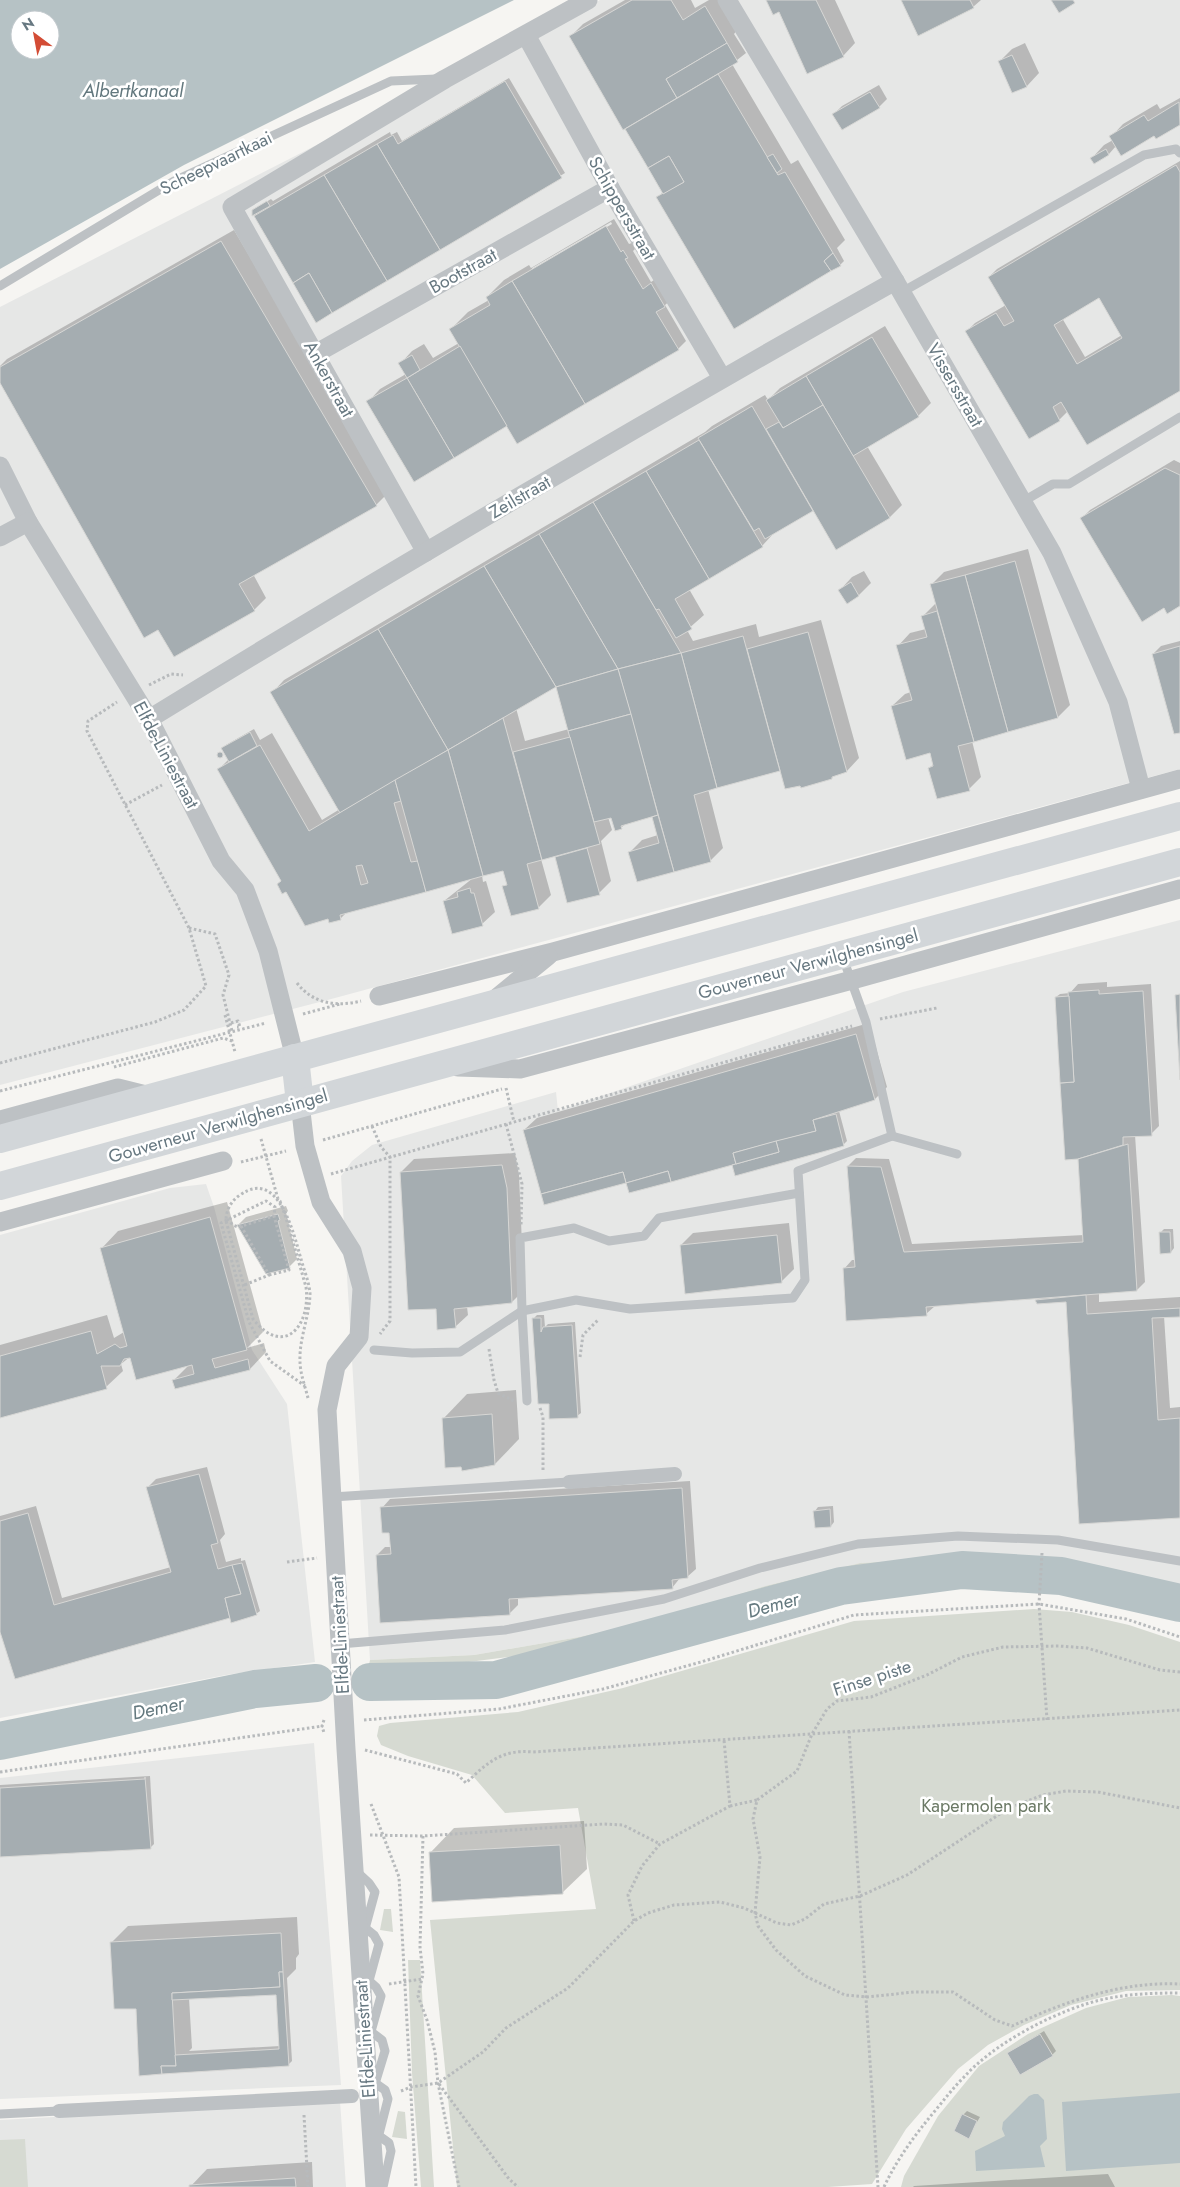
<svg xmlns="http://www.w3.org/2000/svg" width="1180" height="2187" viewBox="0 0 1180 2187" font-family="Jost,sans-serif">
<rect width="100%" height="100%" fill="#f6f5f2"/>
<g fill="#e6e7e6">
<polygon points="600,0 1180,0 1180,769 335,998 0,1085 0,307"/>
<polygon points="1180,920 1180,1584 1000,1556 860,1563 765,1586 665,1618 579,1637 474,1655 370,1660 341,1176 352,1161 372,1145 556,1092 558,1111 903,992"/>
<polygon points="206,1184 214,1207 252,1350 287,1404 315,1662 226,1675 0,1718 0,1235 170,1188"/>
<polygon points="314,1743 341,2085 0,2099 0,1778"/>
<polygon points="340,2101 346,2187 0,2187 0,2120"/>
</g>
<g fill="#d6dad2">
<polygon points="1000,1556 1039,1562 964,1559 899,1562 829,1572 776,1591 580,1648 437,1666 368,1669 370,1660 474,1655 579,1637 665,1618 765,1586 860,1563"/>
<polygon points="1052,1563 1180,1584 1180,1593"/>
<polygon points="1034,1609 1072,1612 1129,1625 1180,1642 1180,1990 1126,1991 1071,2005 1024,2025 988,2045 958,2069 906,2129 872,2184 828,2187 457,2187 430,1920 596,1909 578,1808 505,1813 472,1775 408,1756 381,1745 377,1736 379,1726 390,1723 518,1712 623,1688 854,1621"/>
<polygon points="384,1909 391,1909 393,1932 380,1930"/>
<polygon points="408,1960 420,1960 434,2187 421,2187 412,2073"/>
<polygon points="1172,1995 1180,1996 1180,2187 901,2187 904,2176 938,2116 979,2066 1028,2034 1086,2008 1128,1997"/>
<polygon points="398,2111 405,2112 407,2139 392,2137"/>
<polygon points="25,2139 28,2187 0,2187 0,2140"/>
</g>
<g fill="#b6c2c5" fill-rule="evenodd">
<path d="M0,0H514L184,165L0,269ZM20,20H50V50H20Z"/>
<polygon points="1180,2093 1180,2163 1066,2171 1062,2102"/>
<polygon points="1034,2094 1038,2094 1044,2100 1047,2139 1040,2146 1045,2167 976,2171 975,2151 1005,2136 1002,2129 1003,2122 1029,2096"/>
</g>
<g fill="#0003" fill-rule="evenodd">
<polygon points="625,0 691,0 695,8 709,0 721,0 738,29 734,34 746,53 732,64 791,164 798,160 845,240 837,248 844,261 840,265 658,197 663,192 571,36 583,24"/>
<polygon points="767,0 835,0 855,43 843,56"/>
<polygon points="902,0 981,0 973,7"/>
<polygon points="1025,43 1039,73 1027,86 1013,92 1000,61 1012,49"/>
<polygon points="509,78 565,173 316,321 254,215 258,207 271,199 273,201 390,132 391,135 397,132 402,141"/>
<polygon points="879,85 887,99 879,107 834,114 842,106"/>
<polygon points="1180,98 1180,123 1156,138 1154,134 1116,146 1109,154 1092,158 1104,145 1113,140 1111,137 1123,124 1157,104 1160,109"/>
<path d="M1180,161V389L1068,411L1059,420L967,331L975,323L1006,305L989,277L997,269ZM1099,296L1122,335L1085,357L1062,318Z"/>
<path d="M614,219L629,244L632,243L635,249L633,251L651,282L660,276L673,298L665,305L686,341L678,349L507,425L368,402L380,389L406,374L400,364L412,351L424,344L433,358L459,343L451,329L468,312L489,300L487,297L504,280L529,265L531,268ZM611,222L612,224L532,271V268Z"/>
<polygon points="234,230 389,492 376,505 253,574 266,598 254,610 159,628 0,381 0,366 7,359"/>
<path d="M885,326L931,403L918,416L867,446L902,505L890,517L836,548L814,509L774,533L762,546L689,589L704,615L687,630L693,641L756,624L759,637L821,620L859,758L847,771L836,774L832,778L781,769L708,789L723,848L710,861L638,880L630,852L642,840L658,835L653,815L626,823L621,828L612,816L608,817L612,830L601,841L611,881L599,893L568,902L555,855L541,859L551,895L538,908L504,887L508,883L504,869L482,875L483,882L486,881L495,912L482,924L444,901L473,878L347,912L340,919L328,917L282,881L219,769L229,759L223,748L226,745L254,729L260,740L272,733L322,820L340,809L272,693L284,680L705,432L712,426L765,395L768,400L780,388ZM556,685L569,729L525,741L516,708Z"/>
<polygon points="1174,460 1180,463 1180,605 1164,607 1082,518 1090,510"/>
<polygon points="1028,549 1070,705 1058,717 972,741 981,777 969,789 929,768 934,764 931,751 892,706 905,694 911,692 898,646 910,633 926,629 923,616 936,603 931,585 944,572"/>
<polygon points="864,571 871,583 859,595 840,590 852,577"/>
<polygon points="1180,641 1180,731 1153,654 1161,646"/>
<polygon points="1107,982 1107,987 1151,984 1159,1126 1151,1134 1135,1135 1145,1282 1137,1290 1099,1293 1099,1302 1180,1297 1180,1315 1164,1316 1170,1408 1180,1407 1180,1517 1067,1301 1037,1300 1040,1297 935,1306 926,1314 844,1269 852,1260 856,1260 848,1166 856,1158 889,1159 912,1244 1084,1235 1079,1157 1056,997 1060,994 1070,993 1078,984"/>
<polygon points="869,1023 887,1087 875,1099 839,1111 847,1141 843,1145 627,1182 524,1130 537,1118"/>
<polygon points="515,1153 519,1175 524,1290 512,1302 467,1307 468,1315 455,1327 437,1308 401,1172 414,1159"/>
<polygon points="227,1202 263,1332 247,1348 264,1343 266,1352 250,1369 176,1387 174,1380 190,1364 131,1356 121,1364 123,1371 106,1387 0,1417 0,1345 107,1315 114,1338 124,1332 102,1248 118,1231"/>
<polygon points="286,1206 288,1211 286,1213 297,1259 289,1267 238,1225 246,1217"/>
<polygon points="789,1223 794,1269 781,1282 681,1245 693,1233"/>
<polygon points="1164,1229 1173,1229 1174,1248 1171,1252 1160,1233"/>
<polygon points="537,1315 544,1315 545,1327 548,1324 575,1322 581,1413 577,1416 550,1403 533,1319"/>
<polygon points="516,1390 519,1439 495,1464 443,1419 467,1394"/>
<polygon points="207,1467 225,1534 220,1540 226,1562 241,1558 241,1561 245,1560 260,1611 256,1614 0,1628 0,1516 36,1506 62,1598 171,1567 148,1487 156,1479"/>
<polygon points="690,1481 696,1569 687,1577 680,1578 672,1588 518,1598 518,1605 510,1613 382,1622 377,1555 385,1547 391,1547 390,1531 382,1508 390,1499"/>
<polygon points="833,1506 834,1522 831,1526 815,1511 818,1507"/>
<polygon points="150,1776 154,1844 150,1848 0,1856 0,1785"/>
<polygon points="584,1821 587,1869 562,1893 430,1853 454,1828"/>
<path d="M297,1917L299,1954L296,1958V1969L287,1978L292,2061L288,2065L141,2074L137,2007L111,1943L128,1926ZM277,1994L280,2046L189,2051L192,2048L189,1998Z"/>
<polygon points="1044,2031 1056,2051 1052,2055 1009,2053"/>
<polygon points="967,2111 980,2117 968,2137 963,2115"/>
<polygon points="312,2162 313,2187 190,2187 207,2169"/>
<polygon points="1108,2174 1115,2187 913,2187 914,2186"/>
</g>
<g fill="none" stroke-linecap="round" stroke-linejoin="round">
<g stroke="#b6c2c5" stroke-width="38">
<polyline points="370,1682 496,1680 841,1586 962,1570 1061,1576 1180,1603"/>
<polyline points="0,1741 255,1689 316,1683"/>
</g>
</g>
<g fill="#a5adb1" stroke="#d7d7d5" fill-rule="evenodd">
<polygon points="632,0 671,0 683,20 705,6 727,43 666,79 677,98 623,130 569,36"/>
<polygon points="766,0 816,0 844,57 807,74 779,12 773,15"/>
<polygon points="901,0 970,0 974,8 918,36"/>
<polygon points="1051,0 1073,0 1075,3 1059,13"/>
<polygon points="727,43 738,62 677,98 666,79"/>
<polygon points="1012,55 1027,87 1012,93 998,61"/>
<polygon points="718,74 778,175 785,172 833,253 824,261 831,271 734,329 656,197 684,182 669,156 648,168 625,129"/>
<polygon points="505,81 562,178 440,250 377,144 393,135 398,144"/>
<polygon points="870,92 880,108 842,130 832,114"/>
<polygon points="1179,102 1180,125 1156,139 1154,136 1121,156 1109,136 1144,115 1148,121"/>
<polygon points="377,144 440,250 387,281 324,175"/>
<polygon points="1106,149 1109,155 1094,164 1090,158"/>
<polygon points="773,154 782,169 777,173 767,157"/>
<polygon points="669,156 684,182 663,194 648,168"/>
<path d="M1176,165L1180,172V391L1087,445L1061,402L1053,407L1060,421L1029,439L965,331L996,313L1004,326L1014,321L988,277ZM1099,298L1122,338L1077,364L1054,325Z"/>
<polygon points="324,175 387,281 332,313 309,273 293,283 254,216"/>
<polygon points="267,201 270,206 252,216 252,210"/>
<polygon points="606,226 621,252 623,250 628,258 625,259 643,289 651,283 665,307 656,312 679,350 585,404 512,281"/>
<polygon points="221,241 377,506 239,584 255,611 174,657 158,630 144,638 0,383 0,367"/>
<polygon points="833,253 841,266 831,271 824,261"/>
<polygon points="309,273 332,313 316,323 293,283"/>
<polygon points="512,281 585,404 517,444 449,329 490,305 486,297"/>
<polygon points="872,337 919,417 853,456 806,376"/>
<polygon points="460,346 507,426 454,458 407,378"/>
<polygon points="412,355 420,370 407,378 398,363"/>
<polygon points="806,376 823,405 783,428 766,400"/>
<polygon points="407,378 454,458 414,482 366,401"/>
<polygon points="823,405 890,518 836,550 766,429 779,422 783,428"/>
<polygon points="752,406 813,511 765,539 759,528 754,531 698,438"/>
<polygon points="699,440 763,547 709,579 646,471"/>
<polygon points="1165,468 1180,475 1180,606 1167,614 1164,608 1142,622 1080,518"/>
<polygon points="646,471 709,579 675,599 692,629 676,638 659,609 656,610 593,502"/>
<polygon points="593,502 656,610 681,653 618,669 539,534"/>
<polygon points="539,534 618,669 556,687 484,566"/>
<polygon points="1015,561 1058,718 1008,732 965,575"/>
<polygon points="484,566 556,687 448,750 378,629"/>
<polygon points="965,575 1008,732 974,742 930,584"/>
<polygon points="851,582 859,596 847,604 838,590"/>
<polygon points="937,611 974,742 958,746 970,791 937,799 928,768 933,766 930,753 906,760 891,706 912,700 896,645 927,637 921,616"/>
<polygon points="378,629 448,750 340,813 270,692"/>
<polygon points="808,632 847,772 832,777 832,779 801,788 800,786 785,789 747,649"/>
<polygon points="743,636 780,771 717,788 681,653"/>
<polygon points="1180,646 1180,733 1174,734 1152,654"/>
<polygon points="681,653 717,788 694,795 711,862 674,872 618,669"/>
<polygon points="618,669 631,714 568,731 556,687"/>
<polygon points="631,714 658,815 621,826 622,829 615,831 611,818 594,822 568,731"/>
<polygon points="503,718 542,860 527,864 539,909 511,916 502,886 507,885 503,871 483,876 448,750"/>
<polygon points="250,732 257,746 229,762 221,748"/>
<polygon points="570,737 600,844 542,860 513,752"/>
<path d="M260,745L309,831L395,780L401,801L394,803L411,862L418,861L426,892L340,915L341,920L329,923L328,919L305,926L286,892L282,894L277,884L281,881L217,769ZM362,865L368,883L361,885L356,866Z"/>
<polygon points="448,750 483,876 426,892 395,780"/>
<circle cx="220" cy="755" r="3"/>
<polygon points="658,815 674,872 637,882 628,852 659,843 652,817"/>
<polygon points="587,848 600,895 567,903 555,857"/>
<polygon points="470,888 471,893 474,893 483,926 452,934 443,901 458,897 457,892"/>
<polygon points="1099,990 1099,994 1143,991 1152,1136 1123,1137 1123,1145 1078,1159 1065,1160 1060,1083 1074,1082 1068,992"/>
<polygon points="1180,994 1180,1080 1175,995"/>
<polygon points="1069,996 1074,1082 1060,1083 1055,997"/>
<polygon points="856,1034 875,1100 813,1120 816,1131 733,1153 736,1164 671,1182 668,1171 626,1183 623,1172 541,1194 523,1130"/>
<polygon points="836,1114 844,1146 735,1176 732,1165 779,1152 776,1141 816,1131 813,1120"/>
<polygon points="776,1141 779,1152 736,1164 733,1153"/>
<polygon points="1128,1144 1137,1291 926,1307 927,1316 846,1321 843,1268 855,1267 847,1166 881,1167 904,1252 1083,1242 1078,1159"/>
<polygon points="502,1165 507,1188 512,1303 454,1309 456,1328 437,1330 436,1309 408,1310 400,1172"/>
<polygon points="668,1171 671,1182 629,1193 626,1183"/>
<polygon points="623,1172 626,1183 544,1205 541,1194"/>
<polygon points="278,1214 280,1220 278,1221 290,1268 266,1274 237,1225"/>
<polygon points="210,1217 247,1350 212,1359 215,1368 248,1359 250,1370 175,1389 172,1380 194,1374 192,1365 136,1380 130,1358 124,1359 120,1366 101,1366 107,1389 0,1418 0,1356 91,1331 97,1354 115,1344 120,1348 127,1346 100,1248"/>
<polygon points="1159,1232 1170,1232 1171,1253 1160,1254"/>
<polygon points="777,1235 782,1283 685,1294 680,1245"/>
<polygon points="1086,1295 1087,1314 1180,1308 1180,1317 1152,1318 1158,1420 1180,1418 1180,1518 1079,1524 1066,1302 1037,1304 1035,1300"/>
<polygon points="532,1318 541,1318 541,1332 543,1327 572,1325 578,1418 549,1419 549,1404 538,1404"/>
<polygon points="492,1414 495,1465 462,1471 461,1467 445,1468 442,1418"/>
<polygon points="199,1474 218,1543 211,1545 218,1569 232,1565 241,1594 225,1598 230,1618 15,1679 0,1632 0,1521 28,1513 54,1605 171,1572 146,1487"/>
<polygon points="682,1488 688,1578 672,1580 673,1589 509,1599 510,1615 380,1623 376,1555 391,1554 389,1533 382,1533 380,1507"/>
<polygon points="830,1509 831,1527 815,1528 813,1511"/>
<polygon points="242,1563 257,1615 231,1623 225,1598 241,1594 232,1565"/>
<polygon points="145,1777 151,1849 0,1857 0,1788 145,1779"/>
<polygon points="560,1845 563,1894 432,1902 429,1852"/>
<polygon points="281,1933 283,1972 279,1972 280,1987 172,1993 176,2066 161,2066 162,2074 139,2076 136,2009 114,2009 110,1942"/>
<polygon points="279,1972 283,1972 289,2066 162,2074 161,2066 176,2066 175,2055 279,2049 276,1995 172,2000 172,1993 280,1987"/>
<polygon points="1040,2034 1053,2056 1020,2075 1007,2053"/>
<polygon points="962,2114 977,2121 969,2139 954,2131"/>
<polygon points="295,2178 296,2187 189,2187 189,2185"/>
</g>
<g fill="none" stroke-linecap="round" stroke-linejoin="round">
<g stroke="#b7babc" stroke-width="3" stroke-dasharray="2.5 2.5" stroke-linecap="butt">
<polyline points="149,685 171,674 183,675"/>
<polyline points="125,805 162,785"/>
<polyline points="189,928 215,934 229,975 223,995 232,1031"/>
<path d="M297,983C313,1004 337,1007 361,1001"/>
<polyline points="303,1014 340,1004"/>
<polyline points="225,1015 235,1052"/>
<polyline points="880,1019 937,1008"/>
<polyline points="231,1023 238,1021 240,1027 237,1027"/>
<polyline points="0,1063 155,1022 184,1010 206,986 189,928 87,731 88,721 117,702"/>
<polyline points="114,1067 223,1038 232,1041"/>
<polyline points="506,1088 514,1122"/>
<polyline points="0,1091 266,1023"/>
<polyline points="506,1124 522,1184 521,1225"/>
<polyline points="372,1126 381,1147 390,1157 390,1321 380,1334"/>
<path d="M261,1139L278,1199L280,1201L286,1218L306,1287C311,1326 284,1358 253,1319L226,1221C226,1210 231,1201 240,1195C279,1167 294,1235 301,1259C304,1270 309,1282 310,1293C310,1315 299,1338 300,1361C300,1373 305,1386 308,1398"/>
<polyline points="323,1140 502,1089"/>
<polyline points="241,1162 286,1151"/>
<polyline points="331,1174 852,1026"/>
<polyline points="227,1219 233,1225 238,1227 274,1216"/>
<polyline points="241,1226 269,1275 242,1286"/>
<polyline points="269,1275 289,1270 274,1216 275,1207 266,1201 221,1223 249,1322 270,1361 305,1386"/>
<polyline points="489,1349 494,1380 498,1393 514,1401"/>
<polyline points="580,1357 583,1335 599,1319"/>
<polyline points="540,1408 543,1417 543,1471"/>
<polyline points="1042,1553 1039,1604 1047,1720"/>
<polyline points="287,1562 317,1558"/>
<path d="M1180,1672L1160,1670L1087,1648L1059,1646L1003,1647L962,1657L927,1675L871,1697L837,1701L827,1709L812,1734L797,1771L757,1800L753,1819L760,1857L755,1913L758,1926L776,1950L805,1976L845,1995L867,1997L914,1992H953L995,2020L1012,2026C1064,2002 1121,1981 1180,1984"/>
<polyline points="324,1720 322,1726 324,1733"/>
<polyline points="364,1720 499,1709 603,1689 701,1662 854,1615 1039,1604 1126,1619 1180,1637"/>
<polyline points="849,1731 878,2187"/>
<path d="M365,1750L457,1774L466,1783C488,1762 502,1749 533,1752L1180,1710"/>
<polyline points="0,1772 323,1726"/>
<polyline points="371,1804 399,1877 416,2187"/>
<polyline points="730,1806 757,1800"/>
<polyline points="370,1835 423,1836 604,1824 623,1825 660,1844"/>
<polyline points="423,1836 420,1947 423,1974 418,1996 427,2020 435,2052 438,2083 459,2187"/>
<polyline points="634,1921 628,1895 642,1866 660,1844 730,1806 724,1740"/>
<polyline points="389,1984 422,1979"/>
<polyline points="439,2084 509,2179 518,2187"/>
<polyline points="401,2091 411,2087 438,2083 483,2052 506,2028 568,1988 634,1921 648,1913 674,1905 720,1902 744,1908 777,1923 791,1925 805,1919 824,1904 860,1896 907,1875 1009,1808 1043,1795 1066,1791 1098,1792 1180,1808"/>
<polyline points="304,2115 308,2187"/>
<path d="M884,2187C897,2159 915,2135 934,2112C944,2100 953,2088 964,2077C993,2045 1045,2017 1086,2004C1117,1994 1148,1993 1180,1993"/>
</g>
<g stroke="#bdc1c4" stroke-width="9">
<polyline points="0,286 174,181 391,81 436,79"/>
<polyline points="902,292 1144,155 1176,149 1180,153"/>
<polyline points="1022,502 1053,484 1069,484 1180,417"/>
<polyline points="892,1136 957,1154"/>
<polyline points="374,1350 412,1353 460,1352 522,1311 576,1300 630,1309 793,1298 805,1280 798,1171 892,1136 866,1022 843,958"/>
<polyline points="527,1401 522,1311 520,1238 574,1228 609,1241 644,1236 659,1218 799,1193"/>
<polyline points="332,1497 569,1482"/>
<polyline points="340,1644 505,1630 664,1599 760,1568 858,1544 958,1536 1058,1540 1180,1561"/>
<polyline points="356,1871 369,1883 375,1892 363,1936"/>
<polyline points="364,1927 374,1935 379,1944 367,1988"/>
<polyline points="366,1978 376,1987 381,1996 370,2035"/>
<polyline points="366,2028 382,2040 385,2051 374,2087"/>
<polyline points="368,2078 385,2090 388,2099 377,2142"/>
<polyline points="0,2114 59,2111"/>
<polyline points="375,2133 389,2143 391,2151 383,2187"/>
</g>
<g stroke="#bdc1c4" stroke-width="14">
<polyline points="569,1482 675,1474"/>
<polyline points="59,2111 352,2096"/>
</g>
<g stroke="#bdc1c4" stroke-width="19">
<polyline points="727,0 895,281 1052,553 1118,702 1141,789"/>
<polyline points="526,35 610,188 722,378"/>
<polyline points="315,354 610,188"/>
<polyline points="0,466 28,522 149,719 221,861 245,890 268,951 295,1058"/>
<polyline points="0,537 28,522"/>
<polyline points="426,552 232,207 445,79 588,0"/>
<path d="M149,719C395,568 644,422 895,281"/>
<polyline points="379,996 553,952 1180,779"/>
<polyline points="494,1000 548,956"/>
<polyline points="458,1067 520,1069 852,980 1180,889"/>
<polyline points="300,1103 305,1146 321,1202 352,1251 362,1288 359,1337 336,1366 327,1410 346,1749 375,2187"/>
<polyline points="0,1120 118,1088 150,1096"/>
<polyline points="0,1222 223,1161"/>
</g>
<g stroke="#d2d6d9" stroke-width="28">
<polyline points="295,1058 300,1103"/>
<polyline points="0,1139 1180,816"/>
<polyline points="0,1186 1180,862"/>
</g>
</g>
<g text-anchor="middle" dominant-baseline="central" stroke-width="5" stroke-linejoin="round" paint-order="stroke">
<g font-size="18" fill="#677881" stroke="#fff">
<text transform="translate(216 163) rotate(-26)">Scheepvaartkaai</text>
<text transform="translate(622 208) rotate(60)">Schippersstraat</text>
<text transform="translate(463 271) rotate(-29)">Bootstraat</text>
<text transform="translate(329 379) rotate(61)">Ankerstraat</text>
<text transform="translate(955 385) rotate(60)">Vissersstraat</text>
<text transform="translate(520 497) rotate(-30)">Zeilstraat</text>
<text transform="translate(166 755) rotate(62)">Elfde-Liniestraat</text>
<text transform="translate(808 964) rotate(-15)">Gouverneur Verwilghensingel</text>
<text transform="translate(218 1126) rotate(-16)">Gouverneur Verwilghensingel</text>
<text transform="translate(340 1635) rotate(-93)">Elfde-Liniestraat</text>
<text transform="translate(872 1678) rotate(-18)">Finse piste</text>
<text transform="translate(365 2039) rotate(-94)">Elfde-Liniestraat</text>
</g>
<g font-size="18" fill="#6b7965" stroke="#fff">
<text x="986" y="1806">Kapermolen park</text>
</g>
<g font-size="19" font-style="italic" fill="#63787e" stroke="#fff">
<text x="133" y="90">Albertkanaal</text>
<text transform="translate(773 1605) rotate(-15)">Demer</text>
<text transform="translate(158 1708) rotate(-12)">Demer</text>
</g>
</g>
<g transform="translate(35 35) rotate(328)"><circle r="24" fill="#ffffff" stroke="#c2c9cd"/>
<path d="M0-4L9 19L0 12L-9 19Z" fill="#d34c35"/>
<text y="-8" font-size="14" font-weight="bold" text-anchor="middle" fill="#677881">N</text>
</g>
</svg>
